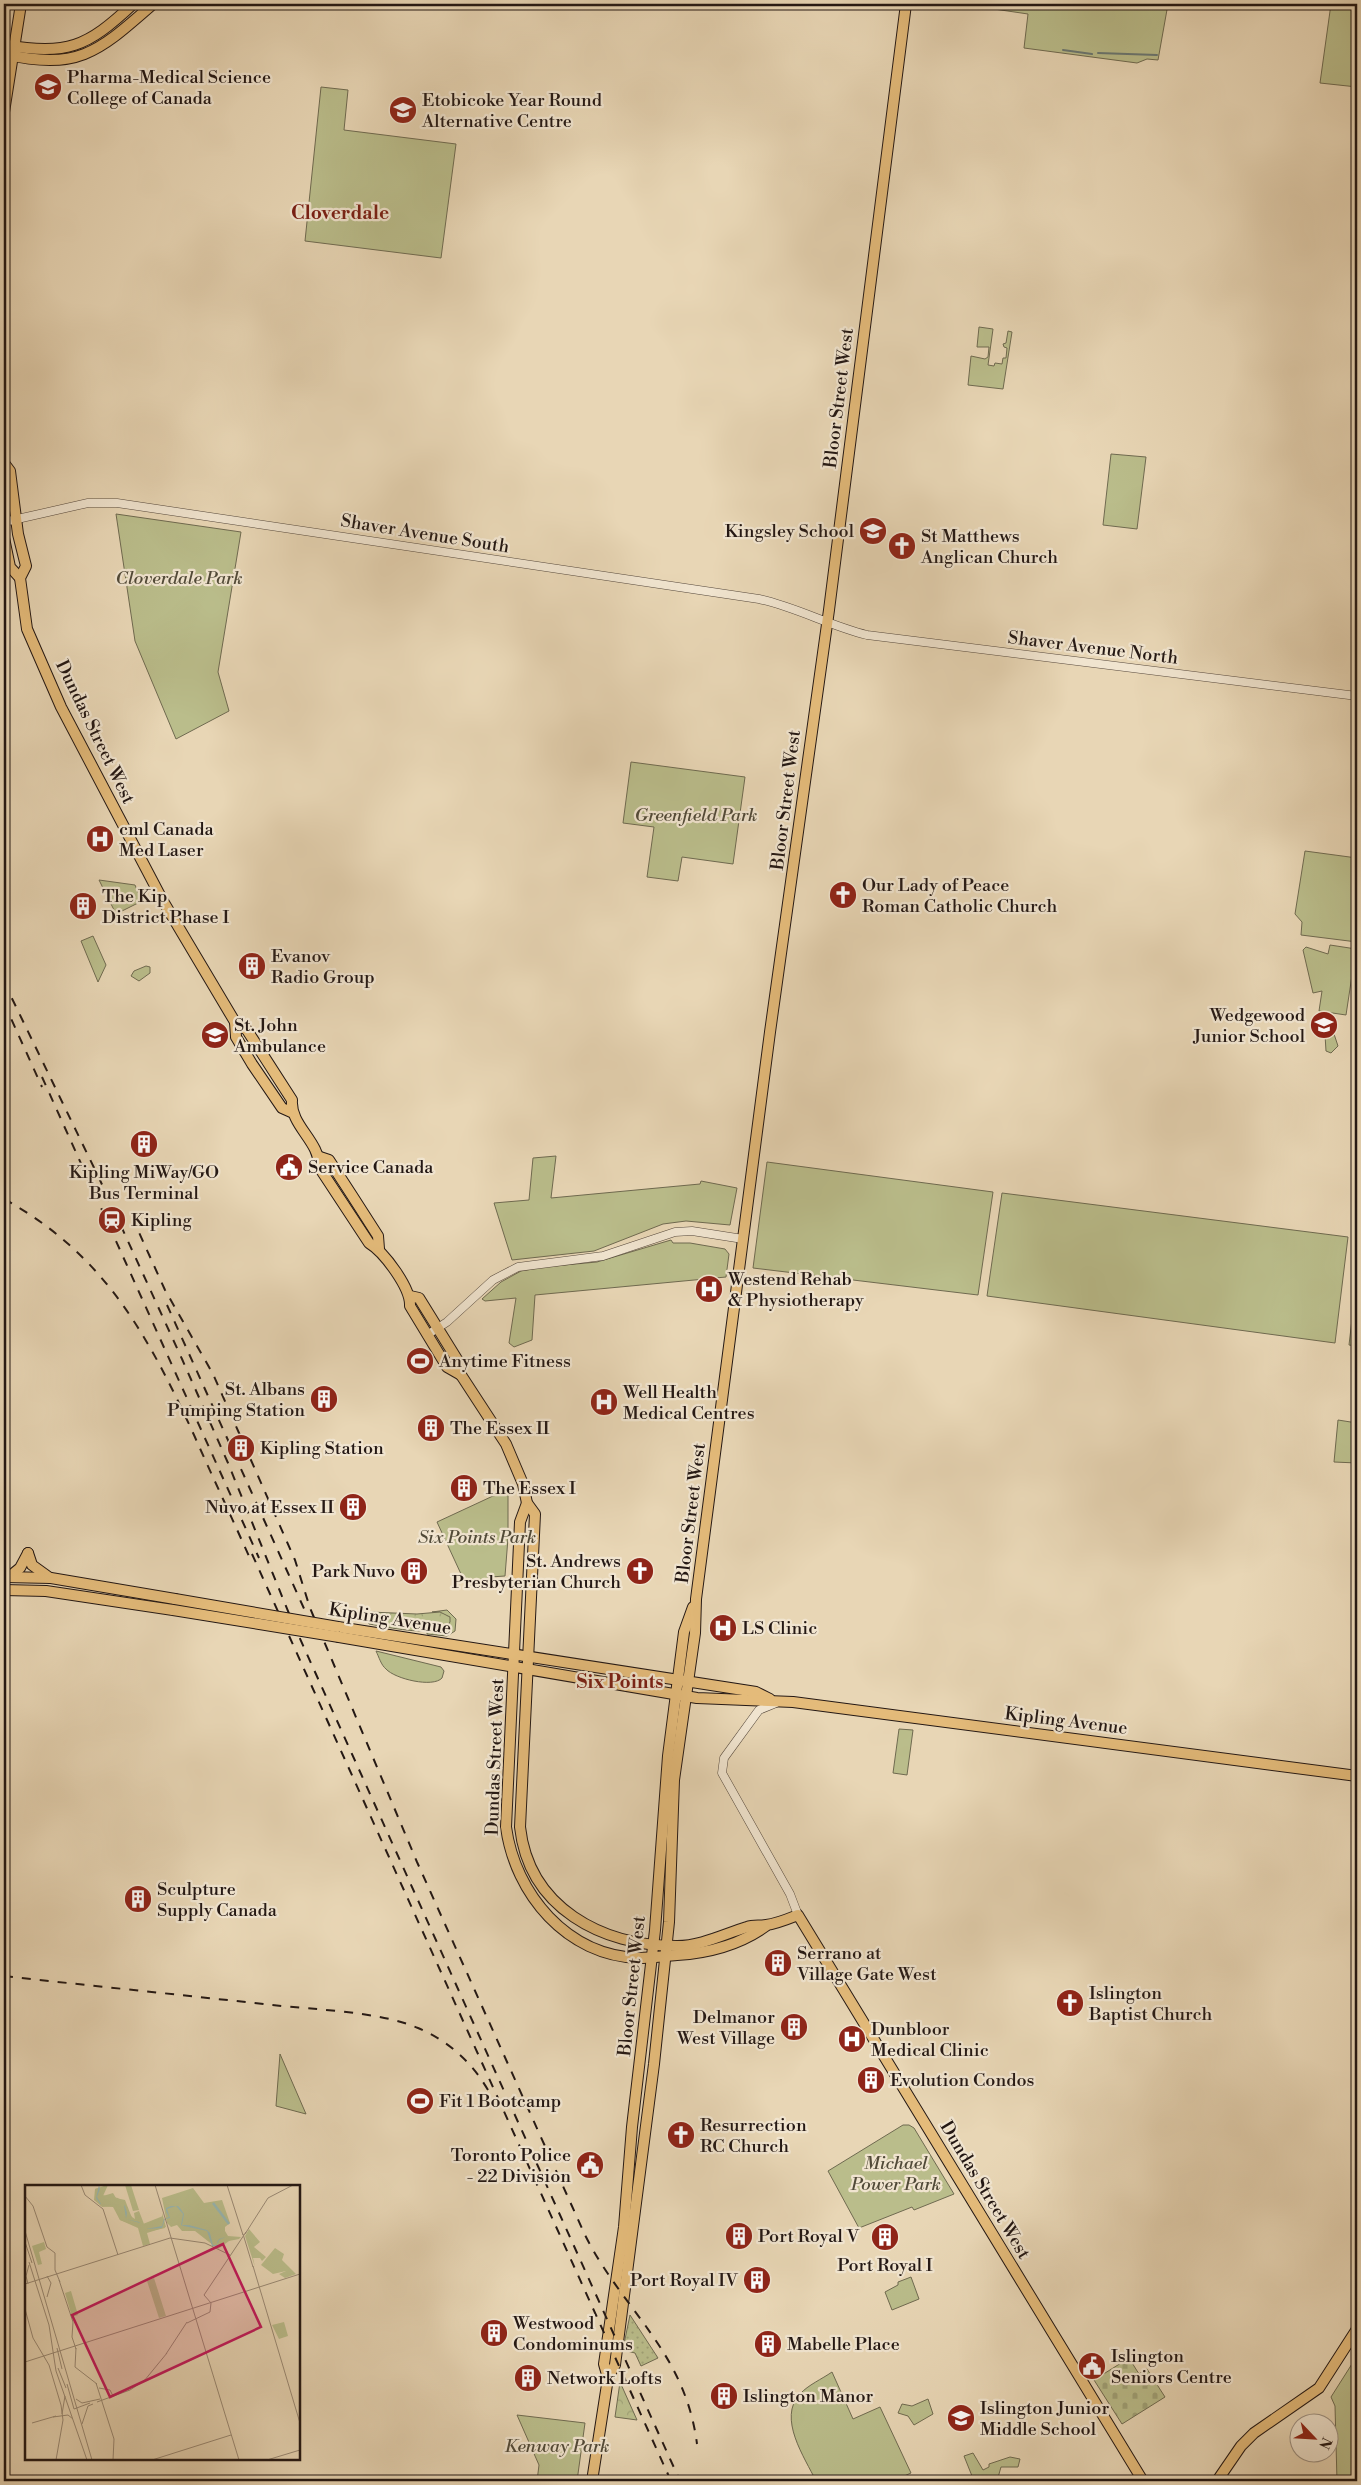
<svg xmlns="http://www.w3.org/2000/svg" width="1361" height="2485" viewBox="0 0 1361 2485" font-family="'Libre Bodoni',serif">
<defs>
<pattern id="forest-crowns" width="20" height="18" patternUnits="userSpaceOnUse" patternTransform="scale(1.25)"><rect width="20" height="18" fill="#babd8b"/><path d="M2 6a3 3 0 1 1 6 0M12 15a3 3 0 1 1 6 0" fill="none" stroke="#a0a277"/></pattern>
<pattern id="cemetery-stones" width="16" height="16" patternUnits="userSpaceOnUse" patternTransform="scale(1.25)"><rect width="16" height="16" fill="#babd8b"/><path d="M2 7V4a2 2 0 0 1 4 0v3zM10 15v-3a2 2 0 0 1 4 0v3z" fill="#a0a277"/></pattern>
<pattern id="garden-dots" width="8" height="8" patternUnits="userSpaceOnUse" patternTransform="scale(1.25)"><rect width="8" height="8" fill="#babd8b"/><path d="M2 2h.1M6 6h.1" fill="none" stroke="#a0a277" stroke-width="1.8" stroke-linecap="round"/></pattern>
</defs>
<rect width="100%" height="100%" fill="#e8d6b5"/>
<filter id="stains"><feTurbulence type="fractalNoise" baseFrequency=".004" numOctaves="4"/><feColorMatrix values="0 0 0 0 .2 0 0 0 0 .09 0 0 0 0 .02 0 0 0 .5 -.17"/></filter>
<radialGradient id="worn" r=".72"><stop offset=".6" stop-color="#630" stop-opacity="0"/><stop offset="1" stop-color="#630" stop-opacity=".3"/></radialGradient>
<g fill="#babd8b" stroke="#6f6a50">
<polygon points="995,4 1168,4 1158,60 1147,59 1137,63 1024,48 1028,14 994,9"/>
<polygon points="1331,4 1357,4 1357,87 1320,83"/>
<polygon points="321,87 348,90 344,130 456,144 441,258 305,241"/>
<polygon points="979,327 993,329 988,365 994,366 995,363 1002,364 1003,358 1006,358 1007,348 1004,347 1003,344 1006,343 1008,331 1012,332 1003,389 968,385 971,356 985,359 988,357 989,347 977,347"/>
<polygon points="1111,454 1146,457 1137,529 1103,525"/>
<polygon points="116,514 241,532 218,672 229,711 176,739 135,641"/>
<polygon points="631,762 745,777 733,864 682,857 678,881 647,877 654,827 623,823"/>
<polygon points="1305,851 1357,858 1357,942 1301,935 1302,922 1295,914"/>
<polygon points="99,880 135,885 140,897 140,902 116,914"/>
<polygon points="93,936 106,965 98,982 81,941"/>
<polygon points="1330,945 1356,949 1346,1015 1319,1011 1322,991 1313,993 1303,950 1306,947 1328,954"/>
<polygon points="146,966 150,967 150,973 139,981 131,976 134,971"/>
<polygon points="1330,1033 1334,1034 1338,1046 1331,1053 1326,1051 1325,1035"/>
<polygon points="556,1156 551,1198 700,1184 701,1181 737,1188 730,1225 686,1221 663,1224 594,1251 512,1260 494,1203 529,1200 533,1158"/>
<polygon points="767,1162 993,1192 978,1295 753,1268"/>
<polygon points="1002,1193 1348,1237 1335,1343 987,1296"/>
<polygon points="671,1240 673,1243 690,1243 725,1249 729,1254 726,1277 535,1295 532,1340 514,1347 509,1343 516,1298 485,1301 482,1299 501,1282 521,1271 543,1267 597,1262"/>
<polygon points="1357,1276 1357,1346 1349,1345"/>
<polygon points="1338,1420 1357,1423 1357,1463 1334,1462"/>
<polygon points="508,1489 508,1538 505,1576 490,1577 467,1587 437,1522"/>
<polygon points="447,1610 456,1619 455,1631 447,1636 427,1634 427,1631 441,1630 440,1612 432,1612"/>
<path d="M376,1651L441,1667L444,1671L442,1678C433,1688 395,1679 386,1669C381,1665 379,1657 376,1651Z"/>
<polygon points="899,1729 913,1730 907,1775 893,1773"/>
<polygon points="280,2054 306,2114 276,2106"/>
<polygon points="903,2125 909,2125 914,2128 954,2194 914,2210 912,2207 859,2228 828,2171"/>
<polygon points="911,2277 919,2299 892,2310 885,2292 898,2285 898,2282"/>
<polygon points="1357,2356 1357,2481 1337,2481 1335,2406 1331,2397"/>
<path d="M832,2372L853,2419L880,2407L911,2473L893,2481H816C805,2458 777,2418 800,2394C808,2385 822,2379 832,2372Z"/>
<polygon points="928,2399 933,2414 914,2425 908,2416 898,2413 902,2404 912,2406"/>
<polygon points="517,2415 585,2423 577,2481 537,2481 539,2465"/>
<polygon points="973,2453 983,2470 989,2467 989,2464 1010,2457 1020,2459 1018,2467 1001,2467 997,2481 974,2481 964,2456"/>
</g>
<g fill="url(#forest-crowns)" stroke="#6f6a50">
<path d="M370,1612L417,1614L440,1612L450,1617V1622L446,1628C423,1635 392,1628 369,1624L367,1620Z"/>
<polygon points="620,2382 637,2420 615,2417"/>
</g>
<polygon fill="url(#cemetery-stones)" stroke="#6f6a50" points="1129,2358 1139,2374 1147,2369 1165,2397 1122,2424 1094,2380"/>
<polygon fill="url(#garden-dots)" stroke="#6f6a50" points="630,2315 658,2358 641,2366 635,2353 627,2351 624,2344"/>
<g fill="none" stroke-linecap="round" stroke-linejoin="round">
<g stroke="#6a7874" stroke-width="2">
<polyline points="1063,50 1092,54"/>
<polyline points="1098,53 1157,55"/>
</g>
<defs>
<g id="minor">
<path d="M4,522L88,503H117L759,599C796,607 830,626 867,635L1357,696"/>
<polyline points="427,1335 447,1322 493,1280 518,1267 603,1256 675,1232 692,1231 743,1239"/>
<polyline points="776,1703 759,1710 756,1714 724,1758 722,1773 790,1894 798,1915"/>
</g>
<g id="major">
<polyline points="4,7 4,4"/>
<path d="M4,45C68,55 86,48 133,4"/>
<path d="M4,54C79,71 98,52 153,4"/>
<polyline points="4,112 21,4"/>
<path d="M4,463L10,471L18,534L26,566L20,578L27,629L61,707L163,901L235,1022L247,1030L292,1100C290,1126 320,1141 319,1167L369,1243C384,1252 411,1288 410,1306L447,1367L461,1375"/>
<polyline points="4,538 10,567 20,578"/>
<polyline points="235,1022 236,1037 252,1064 282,1108 291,1112"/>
<polyline points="320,1157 329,1160 353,1197 378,1236 379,1249"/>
<path d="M410,1296L419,1298L458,1361L461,1375L506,1444L523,1484L527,1503L535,1514L520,1827C529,1908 602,1946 677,1946C701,1946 724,1934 747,1927C753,1925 759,1926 766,1925C776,1924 788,1919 798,1915L1143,2481"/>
<path d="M527,1503L520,1522L506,1827C515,1894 567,1956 639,1958C651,1958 664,1956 677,1955C708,1953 741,1944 766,1926"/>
<polyline points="28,1553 32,1565 50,1578"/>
<polyline points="4,1577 51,1578 175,1599"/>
<polyline points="9,1577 20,1568 28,1553"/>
<polyline points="4,1590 46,1591 173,1610"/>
<polyline points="338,1627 756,1692 770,1699"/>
<polyline points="339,1637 697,1698 793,1702 1357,1776"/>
<polyline points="608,2378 604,2364 624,2227 632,2127 655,1930 668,1756 684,1632 693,1607"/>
<polyline points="592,2481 608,2378 615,2365 654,2064 669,1922 674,1780 695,1633 696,1599 770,1032 829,610 906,4"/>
<polyline points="1217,2481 1241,2446 1254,2433 1319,2388 1357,2329"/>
</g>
</defs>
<use href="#minor" stroke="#55483c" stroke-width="9"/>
<use href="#major" stroke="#241814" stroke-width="12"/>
<use href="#minor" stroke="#f0e4cf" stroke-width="8"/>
<use href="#major" stroke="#e4bb7a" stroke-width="10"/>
<g stroke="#241814" stroke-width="2" stroke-dasharray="9 9" stroke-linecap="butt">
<polyline points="4,982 99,1178 182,1359 228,1463 292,1621 680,2481"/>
<polyline points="4,1003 42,1087"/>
<polyline points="42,1077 259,1558"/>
<path d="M4,1199C104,1254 148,1335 194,1435C213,1478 233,1520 252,1563"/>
<path d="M132,1217L165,1290L213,1374L295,1560L310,1608L417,1862L585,2235C623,2311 685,2351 697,2444"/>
<polyline points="167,1305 306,1613"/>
<polyline points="252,1554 671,2481"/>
<path d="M4,1976C93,1986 183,1995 272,2005C316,2010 378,2011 418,2028C448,2041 471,2061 488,2090"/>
</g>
<defs>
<g id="major-bridge">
<polyline points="175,1599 338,1627"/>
<polyline points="173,1610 339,1637"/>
</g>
</defs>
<use href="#major-bridge" stroke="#241814" stroke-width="12" stroke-linecap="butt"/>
<use href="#major-bridge" stroke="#e4bb7a" stroke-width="10"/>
</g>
<defs>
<symbol id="university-disc" viewBox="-11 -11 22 22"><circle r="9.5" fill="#8f2418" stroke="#f0e4cf"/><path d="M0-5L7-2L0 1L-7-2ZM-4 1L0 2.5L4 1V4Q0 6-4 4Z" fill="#fff"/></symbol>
<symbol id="school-disc" viewBox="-11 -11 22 22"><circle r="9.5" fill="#8f2418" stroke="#f0e4cf"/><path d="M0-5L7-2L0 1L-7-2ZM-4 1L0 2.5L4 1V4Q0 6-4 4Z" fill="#fff"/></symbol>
<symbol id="church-disc" viewBox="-11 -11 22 22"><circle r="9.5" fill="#8f2418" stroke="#f0e4cf"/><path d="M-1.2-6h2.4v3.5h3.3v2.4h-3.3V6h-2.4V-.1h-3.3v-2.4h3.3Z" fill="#fff"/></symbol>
<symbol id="hospital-disc" viewBox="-11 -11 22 22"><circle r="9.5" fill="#8f2418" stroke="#f0e4cf"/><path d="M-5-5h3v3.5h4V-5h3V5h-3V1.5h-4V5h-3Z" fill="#fff"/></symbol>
<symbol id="building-disc" viewBox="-11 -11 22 22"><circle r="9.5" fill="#8f2418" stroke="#f0e4cf"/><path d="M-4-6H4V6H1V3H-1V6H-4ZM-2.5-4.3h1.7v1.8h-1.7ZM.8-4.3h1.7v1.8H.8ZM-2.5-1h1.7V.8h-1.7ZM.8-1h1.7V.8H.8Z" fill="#fff"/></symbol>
<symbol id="civic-disc" viewBox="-11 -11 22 22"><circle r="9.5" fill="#8f2418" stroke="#f0e4cf"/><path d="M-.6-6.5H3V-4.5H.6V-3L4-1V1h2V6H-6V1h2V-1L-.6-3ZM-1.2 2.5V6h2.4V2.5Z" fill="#fff"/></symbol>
<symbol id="station-disc" viewBox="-11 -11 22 22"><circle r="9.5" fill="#8f2418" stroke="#f0e4cf"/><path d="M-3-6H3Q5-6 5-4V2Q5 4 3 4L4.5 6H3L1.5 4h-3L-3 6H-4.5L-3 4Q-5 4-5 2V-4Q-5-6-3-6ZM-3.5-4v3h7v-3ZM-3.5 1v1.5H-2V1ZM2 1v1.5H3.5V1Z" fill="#fff"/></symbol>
<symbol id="stadium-disc" viewBox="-11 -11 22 22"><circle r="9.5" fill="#8f2418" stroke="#f0e4cf"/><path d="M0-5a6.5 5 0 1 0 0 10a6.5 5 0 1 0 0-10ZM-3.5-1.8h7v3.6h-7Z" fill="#fff"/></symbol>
</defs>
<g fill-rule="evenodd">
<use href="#university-disc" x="32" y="71" width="32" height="32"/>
<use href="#school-disc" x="387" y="94" width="32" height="32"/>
<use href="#school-disc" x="857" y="515" width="32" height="32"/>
<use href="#church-disc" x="886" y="530" width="32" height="32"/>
<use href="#hospital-disc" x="84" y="823" width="32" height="32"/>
<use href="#church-disc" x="827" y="879" width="32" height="32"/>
<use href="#building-disc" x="67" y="890" width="32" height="32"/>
<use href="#building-disc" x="236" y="950" width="32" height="32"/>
<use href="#school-disc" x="1308" y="1009" width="32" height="32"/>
<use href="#university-disc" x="199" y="1019" width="32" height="32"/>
<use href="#building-disc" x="128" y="1128" width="32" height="32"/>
<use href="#civic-disc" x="273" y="1151" width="32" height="32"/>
<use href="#station-disc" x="96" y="1204" width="32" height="32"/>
<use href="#hospital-disc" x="693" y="1273" width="32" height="32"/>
<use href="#stadium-disc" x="404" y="1345" width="32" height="32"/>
<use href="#building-disc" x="308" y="1383" width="32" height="32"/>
<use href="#hospital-disc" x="588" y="1386" width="32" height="32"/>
<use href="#building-disc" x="415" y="1412" width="32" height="32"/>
<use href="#building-disc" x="225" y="1432" width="32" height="32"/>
<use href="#building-disc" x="448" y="1472" width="32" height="32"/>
<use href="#building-disc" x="337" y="1491" width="32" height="32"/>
<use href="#building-disc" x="398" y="1555" width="32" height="32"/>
<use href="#church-disc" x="624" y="1555" width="32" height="32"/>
<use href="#hospital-disc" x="707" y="1612" width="32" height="32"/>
<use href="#building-disc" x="122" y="1883" width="32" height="32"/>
<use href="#building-disc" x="762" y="1947" width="32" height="32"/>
<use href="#church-disc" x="1054" y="1987" width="32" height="32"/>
<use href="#building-disc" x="778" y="2011" width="32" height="32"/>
<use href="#hospital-disc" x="836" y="2023" width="32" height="32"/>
<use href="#building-disc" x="855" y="2064" width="32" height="32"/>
<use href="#stadium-disc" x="404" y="2085" width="32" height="32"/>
<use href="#church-disc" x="665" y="2119" width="32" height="32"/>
<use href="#civic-disc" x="574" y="2149" width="32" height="32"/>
<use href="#building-disc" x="723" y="2220" width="32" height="32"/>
<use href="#building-disc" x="869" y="2221" width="32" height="32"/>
<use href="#building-disc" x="741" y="2264" width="32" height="32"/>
<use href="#building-disc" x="478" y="2317" width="32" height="32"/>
<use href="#building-disc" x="752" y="2328" width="32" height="32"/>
<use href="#civic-disc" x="1076" y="2350" width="32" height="32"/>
<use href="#building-disc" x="512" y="2362" width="32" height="32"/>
<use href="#building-disc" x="708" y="2380" width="32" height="32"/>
<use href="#school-disc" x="945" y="2402" width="32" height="32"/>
</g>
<g text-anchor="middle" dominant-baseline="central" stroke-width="4.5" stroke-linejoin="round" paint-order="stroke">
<g font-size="18" fill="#241814" stroke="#f0e4cf" text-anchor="start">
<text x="67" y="77">Pharma-Medical Science<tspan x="67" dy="21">College of Canada</tspan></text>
<text x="422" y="100">Etobicoke Year Round<tspan x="422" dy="21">Alternative Centre</tspan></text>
<text x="854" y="531" text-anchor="end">Kingsley School</text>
<text x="921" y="536">St Matthews<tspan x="921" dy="21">Anglican Church</tspan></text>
<text x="119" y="829">cml Canada<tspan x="119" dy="21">Med Laser</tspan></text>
<text x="862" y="885">Our Lady of Peace<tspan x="862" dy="21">Roman Catholic Church</tspan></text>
<text x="102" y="896">The Kip<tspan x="102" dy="21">District Phase I</tspan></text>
<text x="271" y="956">Evanov<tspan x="271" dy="21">Radio Group</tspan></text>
<text x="1305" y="1015" text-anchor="end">Wedgewood<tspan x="1305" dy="21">Junior School</tspan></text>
<text x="234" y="1025">St. John<tspan x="234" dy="21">Ambulance</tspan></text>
<text x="308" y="1167">Service Canada</text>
<text x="144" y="1172" text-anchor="middle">Kipling MiWay/GO<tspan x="144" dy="21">Bus Terminal</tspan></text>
<text x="131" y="1220">Kipling</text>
<text x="728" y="1279">Westend Rehab<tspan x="728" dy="21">&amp; Physiotherapy</tspan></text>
<text x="439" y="1361">Anytime Fitness</text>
<text x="305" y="1389" text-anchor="end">St. Albans<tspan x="305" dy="21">Pumping Station</tspan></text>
<text x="623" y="1392">Well Health<tspan x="623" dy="21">Medical Centres</tspan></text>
<text x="450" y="1428">The Essex II</text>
<text x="260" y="1448">Kipling Station</text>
<text x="483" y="1488">The Essex I</text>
<text x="334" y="1507" text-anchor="end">Nuvo at Essex II</text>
<text x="621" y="1561" text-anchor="end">St. Andrews<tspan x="621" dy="21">Presbyterian Church</tspan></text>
<text x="395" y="1571" text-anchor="end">Park Nuvo</text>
<text x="742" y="1628">LS Clinic</text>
<text x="157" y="1889">Sculpture<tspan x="157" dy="21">Supply Canada</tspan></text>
<text x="797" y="1953">Serrano at<tspan x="797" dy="21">Village Gate West</tspan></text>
<text x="1089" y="1993">Islington<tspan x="1089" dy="21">Baptist Church</tspan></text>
<text x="775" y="2017" text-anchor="end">Delmanor<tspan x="775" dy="21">West Village</tspan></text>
<text x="871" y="2029">Dunbloor<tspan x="871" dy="21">Medical Clinic</tspan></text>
<text x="890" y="2080">Evolution Condos</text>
<text x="439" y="2101">Fit 1 Bootcamp</text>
<text x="700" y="2125">Resurrection<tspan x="700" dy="21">RC Church</tspan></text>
<text x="571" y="2155" text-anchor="end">Toronto Police<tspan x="571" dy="21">- 22 Division</tspan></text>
<text x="758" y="2236">Port Royal V</text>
<text x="885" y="2265" text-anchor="middle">Port Royal I</text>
<text x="738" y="2280" text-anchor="end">Port Royal IV</text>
<text x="513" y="2323">Westwood<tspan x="513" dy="21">Condominums</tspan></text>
<text x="787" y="2344">Mabelle Place</text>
<text x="1111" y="2356">Islington<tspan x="1111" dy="21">Seniors Centre</tspan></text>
<text x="547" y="2378">Network Lofts</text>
<text x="743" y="2396">Islington Manor</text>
<text x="980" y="2408">Islington Junior<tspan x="980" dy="21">Middle School</tspan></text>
</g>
<g font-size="18" fill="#241814" stroke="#f0e4cf">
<text transform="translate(839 398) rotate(-83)">Bloor Street West</text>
<text transform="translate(425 534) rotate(9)">Shaver Avenue South</text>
<text transform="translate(1093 648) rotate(7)">Shaver Avenue North</text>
<text transform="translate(95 732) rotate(64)">Dundas Street West</text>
<text transform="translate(786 800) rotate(-83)">Bloor Street West</text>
<text transform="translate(691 1513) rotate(-83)">Bloor Street West</text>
<text transform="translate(390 1619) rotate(9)">Kipling Avenue</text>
<text transform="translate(1066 1721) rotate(7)">Kipling Avenue</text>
<text transform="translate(495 1757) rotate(-88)">Dundas Street West</text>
<text transform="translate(632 1986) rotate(-84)">Bloor Street West</text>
<text transform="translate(985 2190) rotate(59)">Dundas Street West</text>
</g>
<g font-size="18" font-style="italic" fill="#514a38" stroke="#f0e4cf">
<text x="179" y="578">Cloverdale Park</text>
<text x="696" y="815">Greenfield Park</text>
<text x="477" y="1537">Six Points Park</text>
<text x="896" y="2163">Michael<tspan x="896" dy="21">Power Park</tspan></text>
<text x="557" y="2446">Kenway Park</text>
</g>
<g font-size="19" font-weight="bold" fill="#7a1f14" stroke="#f0e4cf">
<text x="340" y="213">Cloverdale</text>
<text x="620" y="1682">Six Points</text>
</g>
</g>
<g transform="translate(25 2185)">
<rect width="275" height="275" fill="#e8d6b5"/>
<path d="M82,0L77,10L93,13L107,32L110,34L109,28L114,26L119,39L137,35V28L141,42L122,48L125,59L118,61L113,43L95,35L88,22L76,21L69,15L70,4ZM100,0H106L114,25L108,26ZM168,3L179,18L197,15L205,38L200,42V46L203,51L216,52L214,54L204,56L193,64L170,46H157L152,40L146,42L142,38L137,13ZM224,44L235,57L229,62L241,72L237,76L235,73H228L230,82L220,51ZM19,57L21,64L14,67L17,79L13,80L7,61ZM250,63L259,69L257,75L271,89L260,93L254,89L261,86L248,89L236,80ZM129,93L141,131L134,133L122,96ZM46,106L53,130L47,132L40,108ZM259,137L263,151L254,154L247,140Z" fill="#babd8b"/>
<path d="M83,0L78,11L88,8L91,13L100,15L107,33L102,29L100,33L109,40L95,35L91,26L92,21L77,22L70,14V4L74,3L73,13L76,16L75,4ZM138,31L140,43L122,47L123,41L118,39Z" fill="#babd8b"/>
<path d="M74,0L75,4L72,12L76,19L99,20L100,21L102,28L101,34L114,37L121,44L137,41L139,34L144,32L141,26V23L146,21H153L155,23L159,29L157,40H164L182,45L185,48L188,60H192L193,59L192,57L194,54L201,52L215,53L201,52L194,55L192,61H187L182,46L159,41L156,40L158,29L151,21L142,24L145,33L140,34L137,43L121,44L115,38L101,34L99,20L75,19L71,13Z" fill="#98b8b4"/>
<path fill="none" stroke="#98b8b4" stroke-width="2.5" d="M188,18L204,39"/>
<path fill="none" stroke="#9a8a75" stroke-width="1" d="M56,0L60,10L78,24L93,70M130,0L214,275M202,0L218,50M0,11L8,21L22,62L30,68V85L35,97M0,46L67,275M218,49L228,82M220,49L243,13L268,0M0,57L7,78M4,77L24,140L31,186L62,275M228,81L275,238M34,95L48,137L47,152L51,164M0,99L145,53L180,58L205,70M3,99L1,91L4,80M22,112L26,98L22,91M0,124L8,153L24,180L36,220L38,235L31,275M162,138L185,127L186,118L179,110L221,47M32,163L37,184M51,163L50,182L72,199M141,169L162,137M0,177L275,89M33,183L41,203M119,196L142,168M71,198L89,254L88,275M42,199L49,224M74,203L85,205L88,211M51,214L57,218L75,214M72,217L105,205L120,195M49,224L65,218M37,229L40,211M28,232L43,230L48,234M7,238L31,231M57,239L63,221L68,219M127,275L206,250M242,275L275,265"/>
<path fill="#c2185b" fill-opacity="0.15" stroke="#c2185b" stroke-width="2.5" d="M198,59L236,142L85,212L47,130Z"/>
<rect width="275" height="275" fill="none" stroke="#241814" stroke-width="2.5"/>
</g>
<rect width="1361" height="2485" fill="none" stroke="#e8d6b5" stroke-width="20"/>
<rect x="5" y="5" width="1351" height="2475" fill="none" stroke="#241814" stroke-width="2.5"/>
<rect x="10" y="10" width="1341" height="2465" fill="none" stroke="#241814"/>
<g transform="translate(1314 2438) rotate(115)"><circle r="24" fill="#f0e4cf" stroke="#9e9284"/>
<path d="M0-4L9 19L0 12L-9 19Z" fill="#8f2418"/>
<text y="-8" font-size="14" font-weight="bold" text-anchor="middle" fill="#241814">N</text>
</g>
<rect width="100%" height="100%" filter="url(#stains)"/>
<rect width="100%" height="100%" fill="url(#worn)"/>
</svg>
